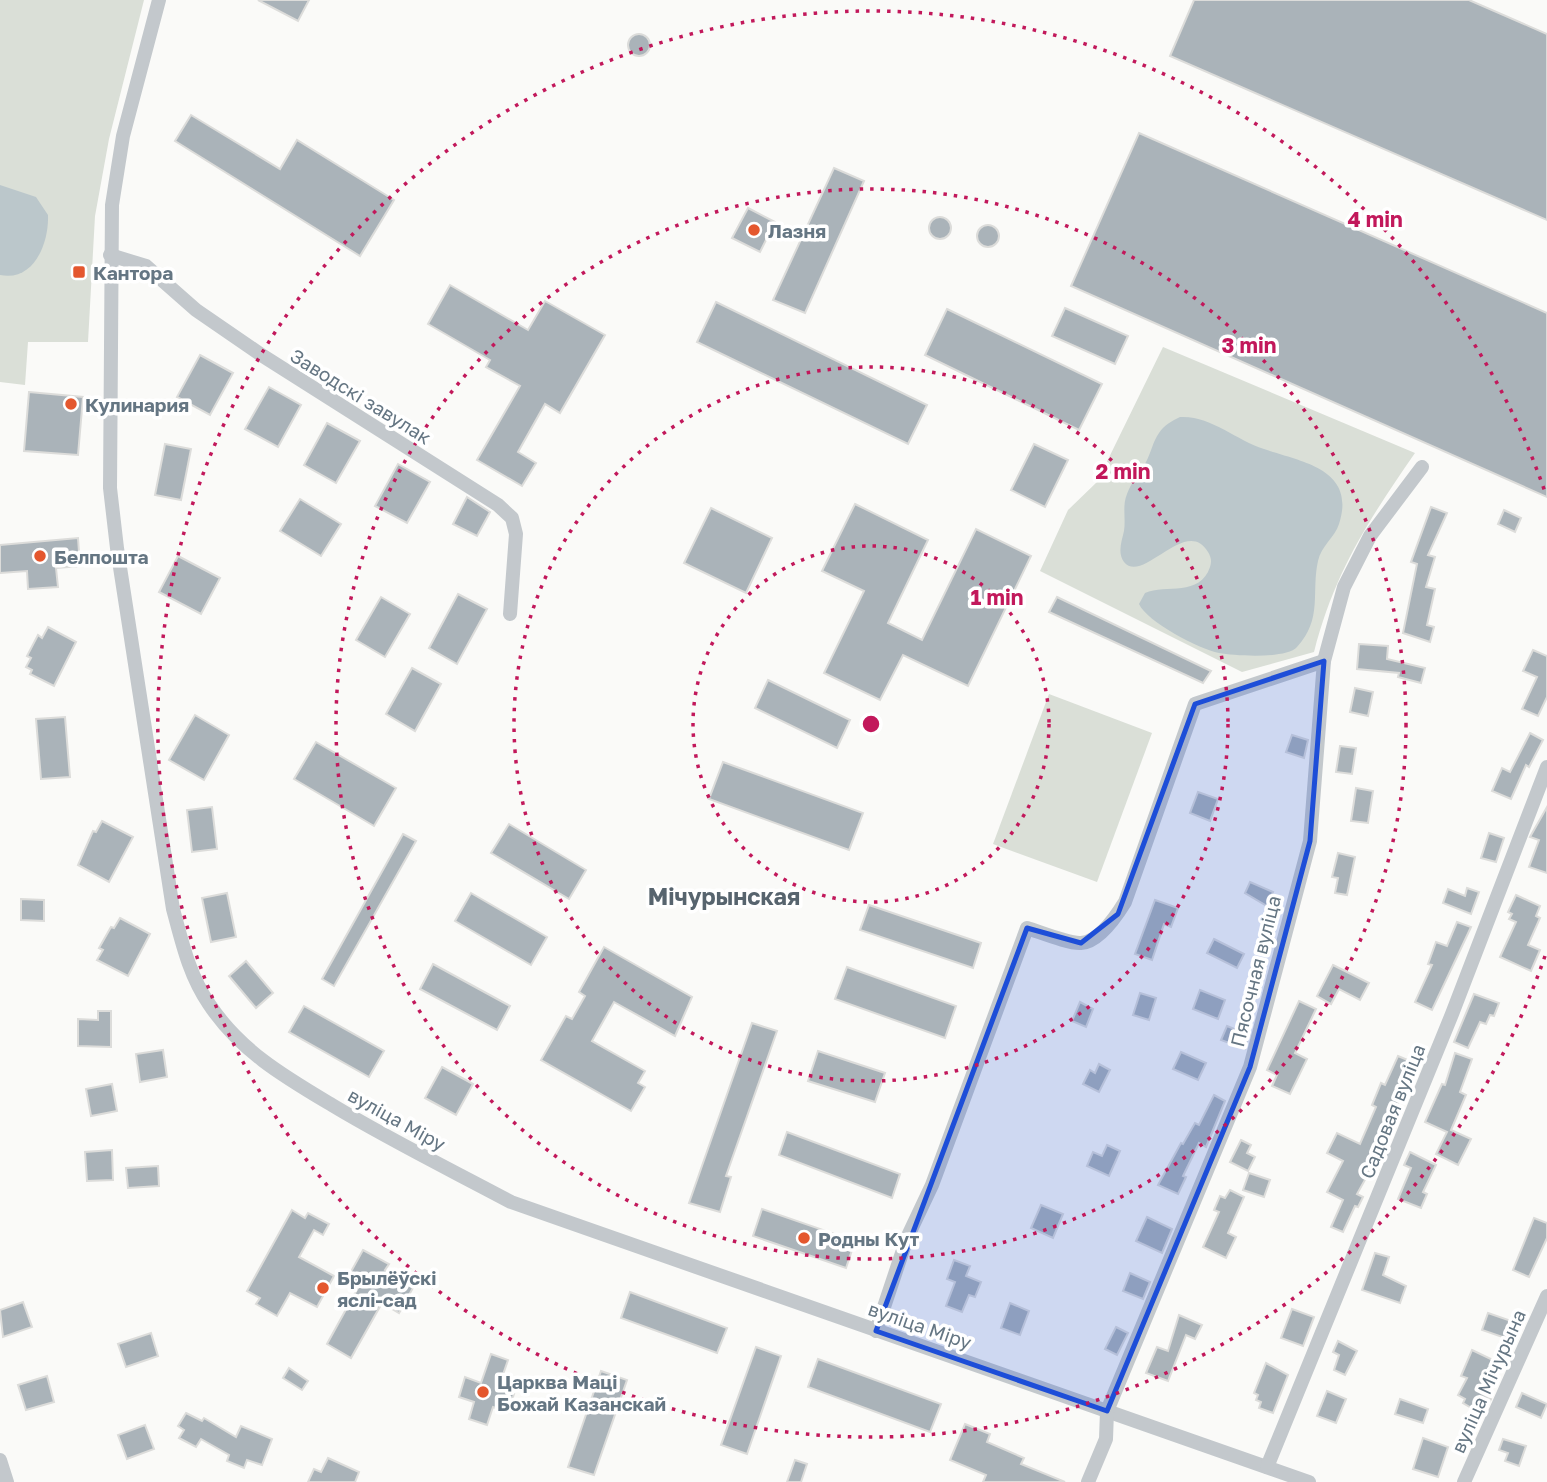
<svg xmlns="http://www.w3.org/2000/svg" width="1547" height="1482" viewBox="0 0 1547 1482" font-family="'Golos Text',sans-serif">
<rect width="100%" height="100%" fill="#fafaf8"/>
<g fill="#dadfd7">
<polygon points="0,0 144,0 109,139 95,216 88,342 28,342 25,385 0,382"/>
<path d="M1163,347L1415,453C1368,521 1335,571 1314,652L1242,672L1040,571L1068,510L1097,482Z"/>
<polygon points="1049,694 1152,733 1097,882 993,844"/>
</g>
<g fill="#bbc7cb">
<path d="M0,185L36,197L48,215C49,243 34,282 0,275Z"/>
<path d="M1180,417C1210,415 1236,440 1264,449C1300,462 1357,468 1339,524C1335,537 1321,546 1318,561C1311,592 1323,619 1297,647C1286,659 1236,656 1219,653C1199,649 1147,622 1139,604L1145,593C1166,584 1200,597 1210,567C1212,561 1211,557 1208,552C1186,515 1143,585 1124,562C1117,553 1122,540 1124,531C1126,518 1122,506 1127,494C1131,482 1140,473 1146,462C1151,453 1153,441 1159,433C1164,425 1172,421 1180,417Z"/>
</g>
<g fill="#aab3b9" stroke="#dcdcda" stroke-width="2">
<polygon points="258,0 309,0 298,21"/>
<polygon points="1194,0 1469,0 1547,34 1547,220 1170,56"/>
<circle cx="639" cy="45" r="11"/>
<polygon points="191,115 280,169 297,140 394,200 360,256 175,141"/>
<polygon points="1139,133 1547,313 1547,497 1071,286"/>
<polygon points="834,168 864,181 805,313 773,300"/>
<polygon points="748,208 775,222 760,252 732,238"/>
<circle cx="940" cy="228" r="11"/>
<circle cx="988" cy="236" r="11"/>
<polygon points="450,285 528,330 545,301 605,335 560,413 545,404 518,452 536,463 522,486 477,460 520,386 486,367 490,360 428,324"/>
<polygon points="716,302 927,405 908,444 697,342"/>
<polygon points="1065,308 1128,336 1115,364 1052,336"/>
<polygon points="947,309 1102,384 1079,430 925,355"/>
<polygon points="200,355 233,373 210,415 177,397"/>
<polygon points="269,387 301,405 278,447 245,429"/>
<polygon points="29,392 83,397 78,455 24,451"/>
<polygon points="327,423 360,441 336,483 304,465"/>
<polygon points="165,444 191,449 181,500 155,495"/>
<polygon points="1034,444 1068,460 1045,507 1011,490"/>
<polygon points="398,464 430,482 407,523 375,506"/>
<polygon points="467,497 490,512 477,536 453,524"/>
<polygon points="300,499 341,524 321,556 280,531"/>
<polygon points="855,504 928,540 888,623 922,640 976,529 1031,556 968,686 903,655 880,700 824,673 864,591 822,571"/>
<polygon points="1431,507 1447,513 1428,555 1435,557 1426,587 1435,589 1427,625 1434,627 1430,642 1403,633 1417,564 1411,562"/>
<polygon points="711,508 772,538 746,593 684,563"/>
<polygon points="1504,510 1521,518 1515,532 1498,524"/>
<polygon points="78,538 80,566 56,568 58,587 28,589 27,571 0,573 0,545"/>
<polygon points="178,556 220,578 201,614 159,592"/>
<polygon points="458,594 487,609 457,664 429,648"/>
<polygon points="381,597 410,614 385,657 356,640"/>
<polygon points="1057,597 1211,671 1203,683 1049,612"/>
<polygon points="48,627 76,642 54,686 30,674 32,670 26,667 31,658 27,656 38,635 42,638"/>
<polygon points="1359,644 1388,646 1387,659 1425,668 1421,683 1398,677 1399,673 1357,669"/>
<polygon points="1533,650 1547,656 1547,697 1538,716 1522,709 1537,677 1523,671"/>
<polygon points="412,668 441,684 415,731 386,714"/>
<polygon points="768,680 850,720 837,748 755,708"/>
<polygon points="1355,688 1373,692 1368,716 1350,712"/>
<polygon points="195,715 229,735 204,780 169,760"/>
<polygon points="65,717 70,777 41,779 36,719"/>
<polygon points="1530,733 1543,740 1529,767 1526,765 1511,799 1492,791 1502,768 1510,772"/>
<polygon points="1292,735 1308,740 1304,758 1286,752"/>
<polygon points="316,742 396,788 374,826 294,779"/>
<polygon points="1340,746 1356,748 1352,774 1336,772"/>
<polygon points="723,762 863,813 849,850 709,799"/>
<polygon points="1356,788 1373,791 1368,823 1351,821"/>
<polygon points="1198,792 1218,799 1210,821 1190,813"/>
<polygon points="212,807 217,849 192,852 187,810"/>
<polygon points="1547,807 1547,873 1529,867 1539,840 1530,837"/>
<polygon points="102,821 133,837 109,882 78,865 93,831 96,832"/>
<polygon points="509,824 586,870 569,899 491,853"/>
<polygon points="1489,833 1504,838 1496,862 1481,858"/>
<polygon points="403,834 416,841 334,986 322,979"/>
<polygon points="1338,853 1355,857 1347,895 1335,893 1338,878 1332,877"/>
<polygon points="1250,882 1273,892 1267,906 1245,893"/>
<polygon points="1467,888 1479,892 1471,914 1443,903 1448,889 1465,896"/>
<polygon points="227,893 236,937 211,942 202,898"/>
<polygon points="471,893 547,937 531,965 455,921"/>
<polygon points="1516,895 1540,906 1536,916 1540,918 1528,945 1540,950 1531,971 1500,957 1516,922 1509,919 1512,914 1508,912"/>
<polygon points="21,899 44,900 44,921 21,920"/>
<polygon points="1155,900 1178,908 1171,927 1164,924 1152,960 1135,954"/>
<polygon points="869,905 981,943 973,968 860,930"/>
<polygon points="120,918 150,934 128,976 97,960 103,950 99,948 111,927 114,928"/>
<polygon points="1457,922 1471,927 1432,1010 1415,1002 1432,965 1428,964 1436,942 1447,946"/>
<polygon points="1214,939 1244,954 1237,968 1207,953"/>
<polygon points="604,947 692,997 675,1036 614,1002 592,1041 645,1071 638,1083 645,1087 631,1111 541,1060 566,1016 572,1019 585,996 579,992"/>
<polygon points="246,961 273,993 256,1008 229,976"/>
<polygon points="433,964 510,1006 497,1030 420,989"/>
<polygon points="1333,965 1369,983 1360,1000 1339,989 1331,1004 1317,996"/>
<polygon points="847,967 956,1006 945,1038 835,999"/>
<polygon points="1200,990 1225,1000 1218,1019 1193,1009"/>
<polygon points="1140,993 1156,998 1149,1020 1133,1015"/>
<polygon points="1474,994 1499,1003 1494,1016 1490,1015 1486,1024 1480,1022 1468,1048 1454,1042"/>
<polygon points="1299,1001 1316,1009 1295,1053 1307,1059 1290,1094 1272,1086 1277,1075 1267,1070"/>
<polygon points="1080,1002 1093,1009 1086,1027 1072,1021"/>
<polygon points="304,1006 384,1051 369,1077 289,1032"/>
<polygon points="98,1011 111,1011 111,1047 78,1046 78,1019 98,1020"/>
<polygon points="752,1023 777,1031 726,1176 731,1177 720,1212 689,1203"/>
<polygon points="1227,1026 1249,1035 1245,1049 1221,1040"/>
<polygon points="163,1050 167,1077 140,1082 136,1054"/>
<polygon points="818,1051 885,1073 875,1102 808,1081"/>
<polygon points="1181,1052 1206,1063 1198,1080 1173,1069"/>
<polygon points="1455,1053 1472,1059 1460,1092 1466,1095 1451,1130 1471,1139 1458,1165 1436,1154 1447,1132 1425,1122 1442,1084 1445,1085"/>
<polygon points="1398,1056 1417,1064 1386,1128 1389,1129 1380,1153 1357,1194 1363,1197 1358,1207 1355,1206 1343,1232 1331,1227 1343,1200 1327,1192 1343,1161 1327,1153 1337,1133 1360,1144 1376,1107 1372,1105 1381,1083 1385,1085"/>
<polygon points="1099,1064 1110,1070 1099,1092 1083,1084 1090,1070 1095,1073"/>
<polygon points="442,1067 473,1084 456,1115 425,1098"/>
<polygon points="112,1084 117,1111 91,1116 86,1089"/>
<polygon points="1214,1095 1225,1101 1206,1147 1199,1143 1183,1176 1186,1177 1178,1194 1158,1185 1181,1143 1183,1144 1195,1123 1199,1125"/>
<polygon points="787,1132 900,1174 892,1198 779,1155"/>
<polygon points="1241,1140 1251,1145 1247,1153 1255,1157 1248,1171 1230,1162"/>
<polygon points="1107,1145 1120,1151 1109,1176 1087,1166 1093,1152 1102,1156"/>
<polygon points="112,1150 113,1180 87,1181 85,1152"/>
<polygon points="1410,1152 1436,1165 1423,1192 1427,1194 1421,1208 1398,1199 1411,1168 1404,1165"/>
<polygon points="158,1166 159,1186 128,1188 126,1168"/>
<polygon points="1249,1173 1270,1180 1264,1197 1243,1190"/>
<polygon points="1230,1190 1244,1197 1228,1233 1236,1237 1226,1258 1203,1247 1219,1212 1214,1210 1220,1196 1225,1198"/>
<polygon points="1041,1205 1063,1214 1053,1238 1031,1228"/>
<polygon points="762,1209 855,1241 846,1268 753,1236"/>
<polygon points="292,1210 305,1218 308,1213 329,1224 323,1235 314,1230 299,1257 334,1276 317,1307 290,1293 277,1316 256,1304 260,1298 247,1291"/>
<polygon points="1147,1217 1172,1229 1162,1253 1136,1241"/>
<polygon points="1534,1218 1547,1223 1547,1238 1529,1277 1513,1270"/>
<polygon points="363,1250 389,1264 385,1270 414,1286 399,1313 382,1303 351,1358 327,1344 360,1284 348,1277"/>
<polygon points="1375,1253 1389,1257 1383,1275 1406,1286 1400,1303 1362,1290"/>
<polygon points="954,1260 970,1266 966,1276 981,1282 975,1297 969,1295 962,1312 946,1306 955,1282 947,1279"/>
<polygon points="1130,1273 1150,1282 1143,1299 1123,1291"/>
<polygon points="630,1292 727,1328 717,1353 621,1318"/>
<polygon points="23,1302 32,1327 3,1337 0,1310"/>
<polygon points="1010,1303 1029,1311 1020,1335 1001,1328"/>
<polygon points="1292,1309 1314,1317 1303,1346 1281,1338"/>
<polygon points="1488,1313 1520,1324 1514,1341 1482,1330"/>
<polygon points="1179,1315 1202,1325 1195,1339 1186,1335 1168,1381 1146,1373 1157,1347 1168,1351"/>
<polygon points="1116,1327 1128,1333 1117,1355 1105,1349"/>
<polygon points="151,1333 158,1356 126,1367 118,1344"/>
<polygon points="1338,1341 1357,1351 1345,1375 1334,1370 1339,1355 1333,1352"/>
<polygon points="756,1347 781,1356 747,1454 721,1445"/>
<polygon points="1472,1350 1495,1361 1481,1393 1491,1399 1485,1410 1483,1409 1480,1413 1463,1403 1465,1399 1458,1395 1467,1378 1461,1376"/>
<polygon points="491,1354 508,1360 498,1389 514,1394 508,1412 493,1407 487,1425 469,1419 474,1402 459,1397 465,1377 481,1383"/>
<polygon points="818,1359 941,1404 930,1432 808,1387"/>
<polygon points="1266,1363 1288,1375 1273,1413 1259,1408 1261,1402 1256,1400 1258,1395 1254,1393"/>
<polygon points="289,1368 308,1381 302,1390 283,1378"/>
<polygon points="601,1371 627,1380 594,1475 568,1467"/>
<polygon points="47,1376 54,1402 26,1410 18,1385"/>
<polygon points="1327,1391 1346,1399 1336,1423 1317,1416"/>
<polygon points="1522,1393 1547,1404 1541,1418 1516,1407"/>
<polygon points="1400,1399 1428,1409 1423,1423 1395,1414"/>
<polygon points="186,1413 202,1421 204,1418 236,1437 241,1426 272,1439 262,1465 247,1460 244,1468 227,1461 229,1455 201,1439 196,1447 179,1438 184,1430 178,1426"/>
<polygon points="965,1424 990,1434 987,1442 1024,1458 1021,1464 1065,1482 983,1482 986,1475 950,1460"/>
<polygon points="145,1425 154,1449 127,1459 118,1435"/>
<polygon points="1423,1438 1448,1447 1438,1477 1413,1469"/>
<polygon points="1503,1439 1526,1446 1519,1466 1505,1461 1508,1453 1499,1450"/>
<polygon points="328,1458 359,1472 355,1482 308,1482 314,1469 321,1472"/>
<polygon points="795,1460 807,1464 801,1482 787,1482"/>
</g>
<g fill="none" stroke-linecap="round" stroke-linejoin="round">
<g stroke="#c3c8cc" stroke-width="14">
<path d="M159,0L123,136L112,205L110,488L117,548L173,909C182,942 189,975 209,1004C240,1051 285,1077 332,1105C390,1140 451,1170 511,1202L1309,1482"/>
<polyline points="110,255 146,266 196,310 263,356 498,505 512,518 516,534 510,614"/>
<path d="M876,1331L907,1238L932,1185L1027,928C1040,932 1069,944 1081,943C1099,942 1117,915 1125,902L1195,704L1324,661"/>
<polyline points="0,1460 7,1482"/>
<polyline points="1267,1467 1452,1014 1547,767"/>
<polyline points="1088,1482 1106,1439 1107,1411 1250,1067 1310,841 1324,661 1344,587 1370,536 1422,467"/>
<polyline points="1464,1482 1547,1296"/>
</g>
</g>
<path fill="#1d4ed8" fill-opacity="0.2" stroke="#1d4ed8" stroke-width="5" stroke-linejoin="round" d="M1324,661L1310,841L1250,1067L1107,1411L876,1331L1027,928L1081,943L1118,914L1195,704Z"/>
<g fill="none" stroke="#c2185b" stroke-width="3.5" stroke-dasharray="3.5 7">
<circle cx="871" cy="724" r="178"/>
<circle cx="871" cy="724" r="357"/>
<circle cx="871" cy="724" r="535"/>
<path d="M1545 956A713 713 0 1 1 1545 492"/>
</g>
<g fill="#e4572e" stroke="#fff" stroke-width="2.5">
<circle cx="754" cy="230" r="7"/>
<rect x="72" y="265" width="14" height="14" rx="3.5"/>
<circle cx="71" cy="404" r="7"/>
<circle cx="40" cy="556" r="7"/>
<circle cx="804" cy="1238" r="7"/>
<circle cx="323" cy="1288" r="7"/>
<circle cx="483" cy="1392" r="7"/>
</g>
<g text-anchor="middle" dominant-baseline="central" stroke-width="7" stroke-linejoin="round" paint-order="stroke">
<g font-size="19" font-weight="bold" fill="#657683" stroke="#fff" text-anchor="start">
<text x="768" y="230">Лазня</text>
<text x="93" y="272">Кантора</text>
<text x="85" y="404">Кулинария</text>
<text x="54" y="556">Белпошта</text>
<text x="818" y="1238">Родны Кут</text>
<text x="337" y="1277">Брылёўскі<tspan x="337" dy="22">яслі-сад</tspan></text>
<text x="497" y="1381">Царква Маці<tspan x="497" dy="22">Божай Казанскай</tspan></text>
</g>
<g font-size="19" fill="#657683" stroke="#fff">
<text transform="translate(361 396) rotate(32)">Заводскі завулак</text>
<text transform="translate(1255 971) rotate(-76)">Пясочная вуліца</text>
<text transform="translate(1392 1111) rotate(-68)">Садовая вуліца</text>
<text transform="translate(397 1119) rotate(29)">вуліца Міру</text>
<text transform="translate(920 1325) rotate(19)">вуліца Міру</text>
<text transform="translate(1488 1381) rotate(-66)">вуліца Мічурына</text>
</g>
<g font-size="23" font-weight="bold" fill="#57646e" stroke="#fff">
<text x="724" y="896">Мічурынская</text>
</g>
</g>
<circle cx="871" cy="724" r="10" fill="#c2185b" stroke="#fff" stroke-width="3.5"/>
<g font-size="21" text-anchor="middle" font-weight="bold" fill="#c2185b" stroke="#fff" stroke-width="7" stroke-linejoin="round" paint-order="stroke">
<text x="1375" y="227">4 min</text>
<text x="1249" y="353">3 min</text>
<text x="1123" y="479">2 min</text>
<text x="997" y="605">1 min</text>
</g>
</svg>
